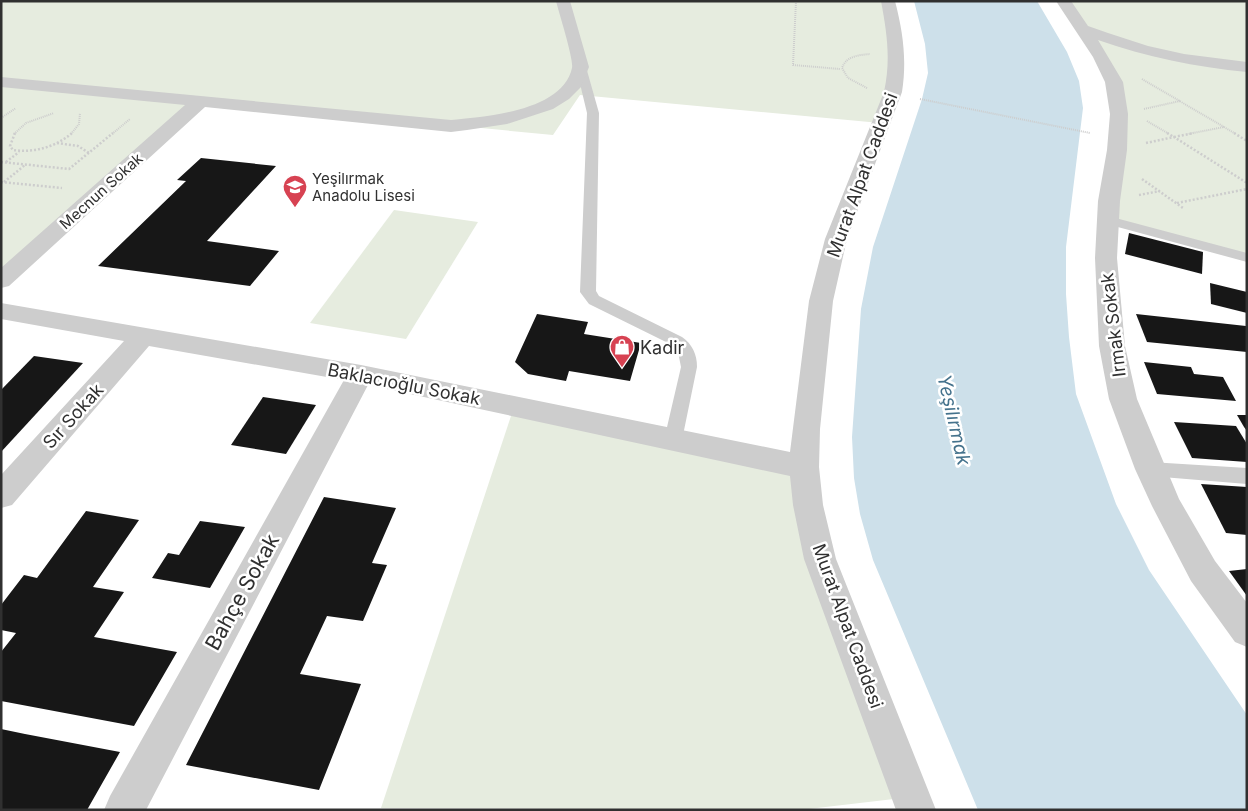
<svg xmlns="http://www.w3.org/2000/svg" width="1248" height="811" viewBox="0 0 1248 811" font-family="Inter,sans-serif">
<rect width="100%" height="100%" fill="#fff"/>
<g fill="#e6ecdf">
<polygon points="1,1 888,1 897,42 880,123 580,95 553,135 201,101 1,281"/>
<polygon points="1063,1 1247,1 1247,258 1108,220 1114,82"/>
<polygon points="394,210 478,222 406,339 310,323"/>
<polygon points="514,407 804,467 911,797 800,810 381,808"/>
</g>
<polygon fill="#cde0ea" points="914,1 1037,1 1067,52 1079,81 1083,108 1066,247 1066,294 1069,337 1076,394 1116,504 1149,570 1247,715 1247,810 978,810 873,560 860,514 854,478 852,437 861,309 873,247 922,99 928,73 925,44"/>
<g fill="#171717">
<polygon points="201,158 276,166 207,241 279,251 250,286 98,266 186,181 177,180"/>
<polygon points="1129,233 1203,252 1202,274 1125,254"/>
<polygon points="1210,283 1247,292 1247,313 1211,304"/>
<polygon points="537,314 588,322 584,334 641,343 630,381 569,371 566,381 528,374 515,362"/>
<polygon points="1136,314 1246,326 1247,352 1147,342"/>
<polygon points="34,356 83,363 1,452 1,390"/>
<polygon points="1144,362 1191,367 1194,374 1223,377 1236,401 1157,394"/>
<polygon points="263,397 316,405 286,454 231,445"/>
<polygon points="1237,415 1247,415 1247,431 1244,427"/>
<polygon points="1174,422 1236,426 1247,444 1247,462 1192,458"/>
<polygon points="1201,484 1247,487 1247,535 1226,533"/>
<polygon points="324,497 396,508 372,563 387,565 363,621 327,616 300,674 361,684 319,790 186,765"/>
<polygon points="86,511 139,520 93,587 124,592 94,637 177,652 134,726 1,701 1,652 16,633 1,630 1,605 24,575 37,578"/>
<polygon points="200,521 245,527 210,588 152,578 168,553 179,555"/>
<polygon points="1247,569 1247,596 1229,571"/>
<polygon points="1,729 25,734 120,752 87,810 1,810"/>
</g>
<g fill="none" stroke-linecap="round" stroke-linejoin="round">
<g stroke="#cdcdcd" stroke-width="2" stroke-dasharray="1 1" stroke-linecap="butt">
<polyline points="796,1 793,65 840,69"/>
<polyline points="1142,79 1224,127 1188,134"/>
<path d="M867,88L848,78L842,68C846,56 859,55 870,54"/>
<polyline points="920,99 1090,133"/>
<polyline points="1144,109 1180,101"/>
<polyline points="1,118 16,108"/>
<polyline points="1147,121 1169,134"/>
<polyline points="1224,127 1236,134"/>
<polyline points="14,134 26,123 54,113"/>
<polyline points="71,134 79,124 80,113"/>
<polyline points="112,134 130,119"/>
</g>
<g stroke="#cdcdcd" stroke-width="2.5" stroke-dasharray="2 2" stroke-linecap="butt">
<path d="M15,133L10,146L13,150C34,153 56,147 72,133"/>
<polyline points="1167,133 1174,137 1194,133"/>
<polyline points="1234,133 1247,141"/>
<polyline points="57,143 78,146 89,153"/>
<polyline points="1146,143 1174,137 1247,183"/>
<polyline points="1,162 69,169 113,133"/>
<polyline points="6,162 19,152"/>
<polyline points="1142,179 1183,208"/>
<polyline points="1,182 62,188"/>
<polyline points="4,182 25,165"/>
<polyline points="1139,195 1160,191"/>
<polyline points="1177,203 1247,189"/>
</g>
<g fill="#cdcdcd" fill-rule="evenodd">
<path d="M581,64L586,67L599,113L596,291L599,296L682,337C692,344 697,354 697,367L682,440L679,445L673,447L667,445L664,440L681,367L678,352L666,342L589,304L580,292L587,113L576,67Z"/>
<polygon points="1108,216 1247,253 1247,262 1103,223 1101,220 1103,217"/>
<polygon points="1150,462 1247,468 1247,484 1150,476 1143,474 1141,469 1143,464"/>
</g>
<g fill="#cdcdcd" fill-rule="evenodd">
<path d="M556,1H570L589,67L581,87L569,99L553,109L507,124L467,130L451,132L205,107L9,286L1,288V268L185,105L1,87V77L451,120C485,117 563,111 572,68C574,60 559,13 556,1Z"/>
<path d="M881,1H895C903,32 907,60 902,92L847,239L833,301L820,429L819,467L823,505L836,559L936,810H896L804,559L793,505L790,476L368,385L146,810H104L110,796L344,380L149,346L12,505L1,508V475L124,341L1,319V303L361,365L790,452L809,301L825,239L884,92C891,60 887,33 881,1Z"/>
<path d="M1056,1H1071L1088,26L1108,33L1148,46L1184,54L1247,62V72C1196,67 1146,57 1098,40L1123,82L1128,114L1127,150L1120,201L1117,258L1125,346L1137,399L1179,499L1215,561L1247,603V647L1235,642L1191,581L1152,506L1135,469L1109,399L1099,346L1095,258L1098,201L1107,150L1110,114L1105,82L1093,57Z"/>
</g>
</g>
<defs>
<symbol id="school-pin" viewBox="-11 -11 22 30"><path d="M0 17L-7.5 6A9.5 9.5 0 1 1 7.5 6Z" fill="#d74252" stroke="#fff"/><path d="M0-5L7-2L0 1L-7-2ZM-4 1L0 2.5L4 1V4Q0 6-4 4Z" fill="#fff"/></symbol>
<symbol id="shop-pin" viewBox="-11 -11 22 30"><path d="M0 17L-7.5 6A9.5 9.5 0 1 1 7.5 6Z" fill="#d74252" stroke="#fff"/><path d="M-5-2.5h2.3a2.7 3.5 0 0 1 5.4 0H5L5.5 6h-11ZM-1.5-2.5h3a1.5 2.3 0 0 0-3 0Z" fill="#fff"/></symbol>
</defs>
<g fill-rule="evenodd">
<use href="#school-pin" x="281" y="173" width="28" height="38"/>
<use href="#shop-pin" x="608" y="333" width="28" height="38"/>
</g>
<g text-anchor="middle" dominant-baseline="central" stroke-width="5" stroke-linejoin="round" paint-order="stroke">
<g font-size="15" fill="#303030" stroke="#fff" text-anchor="start">
<text x="312" y="178">Yeşilırmak<tspan x="312" dy="17">Anadolu Lisesi</tspan></text>
</g>
<g font-size="15" fill="#303030" stroke="#fff">
<text transform="translate(101 191) rotate(-42)">Mecnun Sokak</text>
</g>
<g font-size="18" fill="#303030" stroke="#fff">
<text transform="translate(862 175) rotate(-70)">Murat Alpat Caddesi</text>
<text transform="translate(1113 325) rotate(-97)">Irmak Sokak</text>
<text transform="translate(404 384) rotate(11)">Baklacıoğlu Sokak</text>
<text transform="translate(73 416) rotate(-48)">Sır Sokak</text>
<text transform="translate(848 626) rotate(70)">Murat Alpat Caddesi</text>
</g>
<g font-size="18" fill="#303030" stroke="#fff" text-anchor="start">
<text x="640" y="347">Kadir</text>
</g>
<g font-size="19" font-style="italic" fill="#44728c" stroke="#fff">
<text transform="translate(954 420) rotate(77)">Yeşilırmak</text>
</g>
<g font-size="21" fill="#303030" stroke="#fff">
<text transform="translate(242 592) rotate(-61)">Bahçe Sokak</text>
</g>
</g>
<rect width="1248" height="811" fill="none" stroke="#303030" stroke-width="5"/>
</svg>
